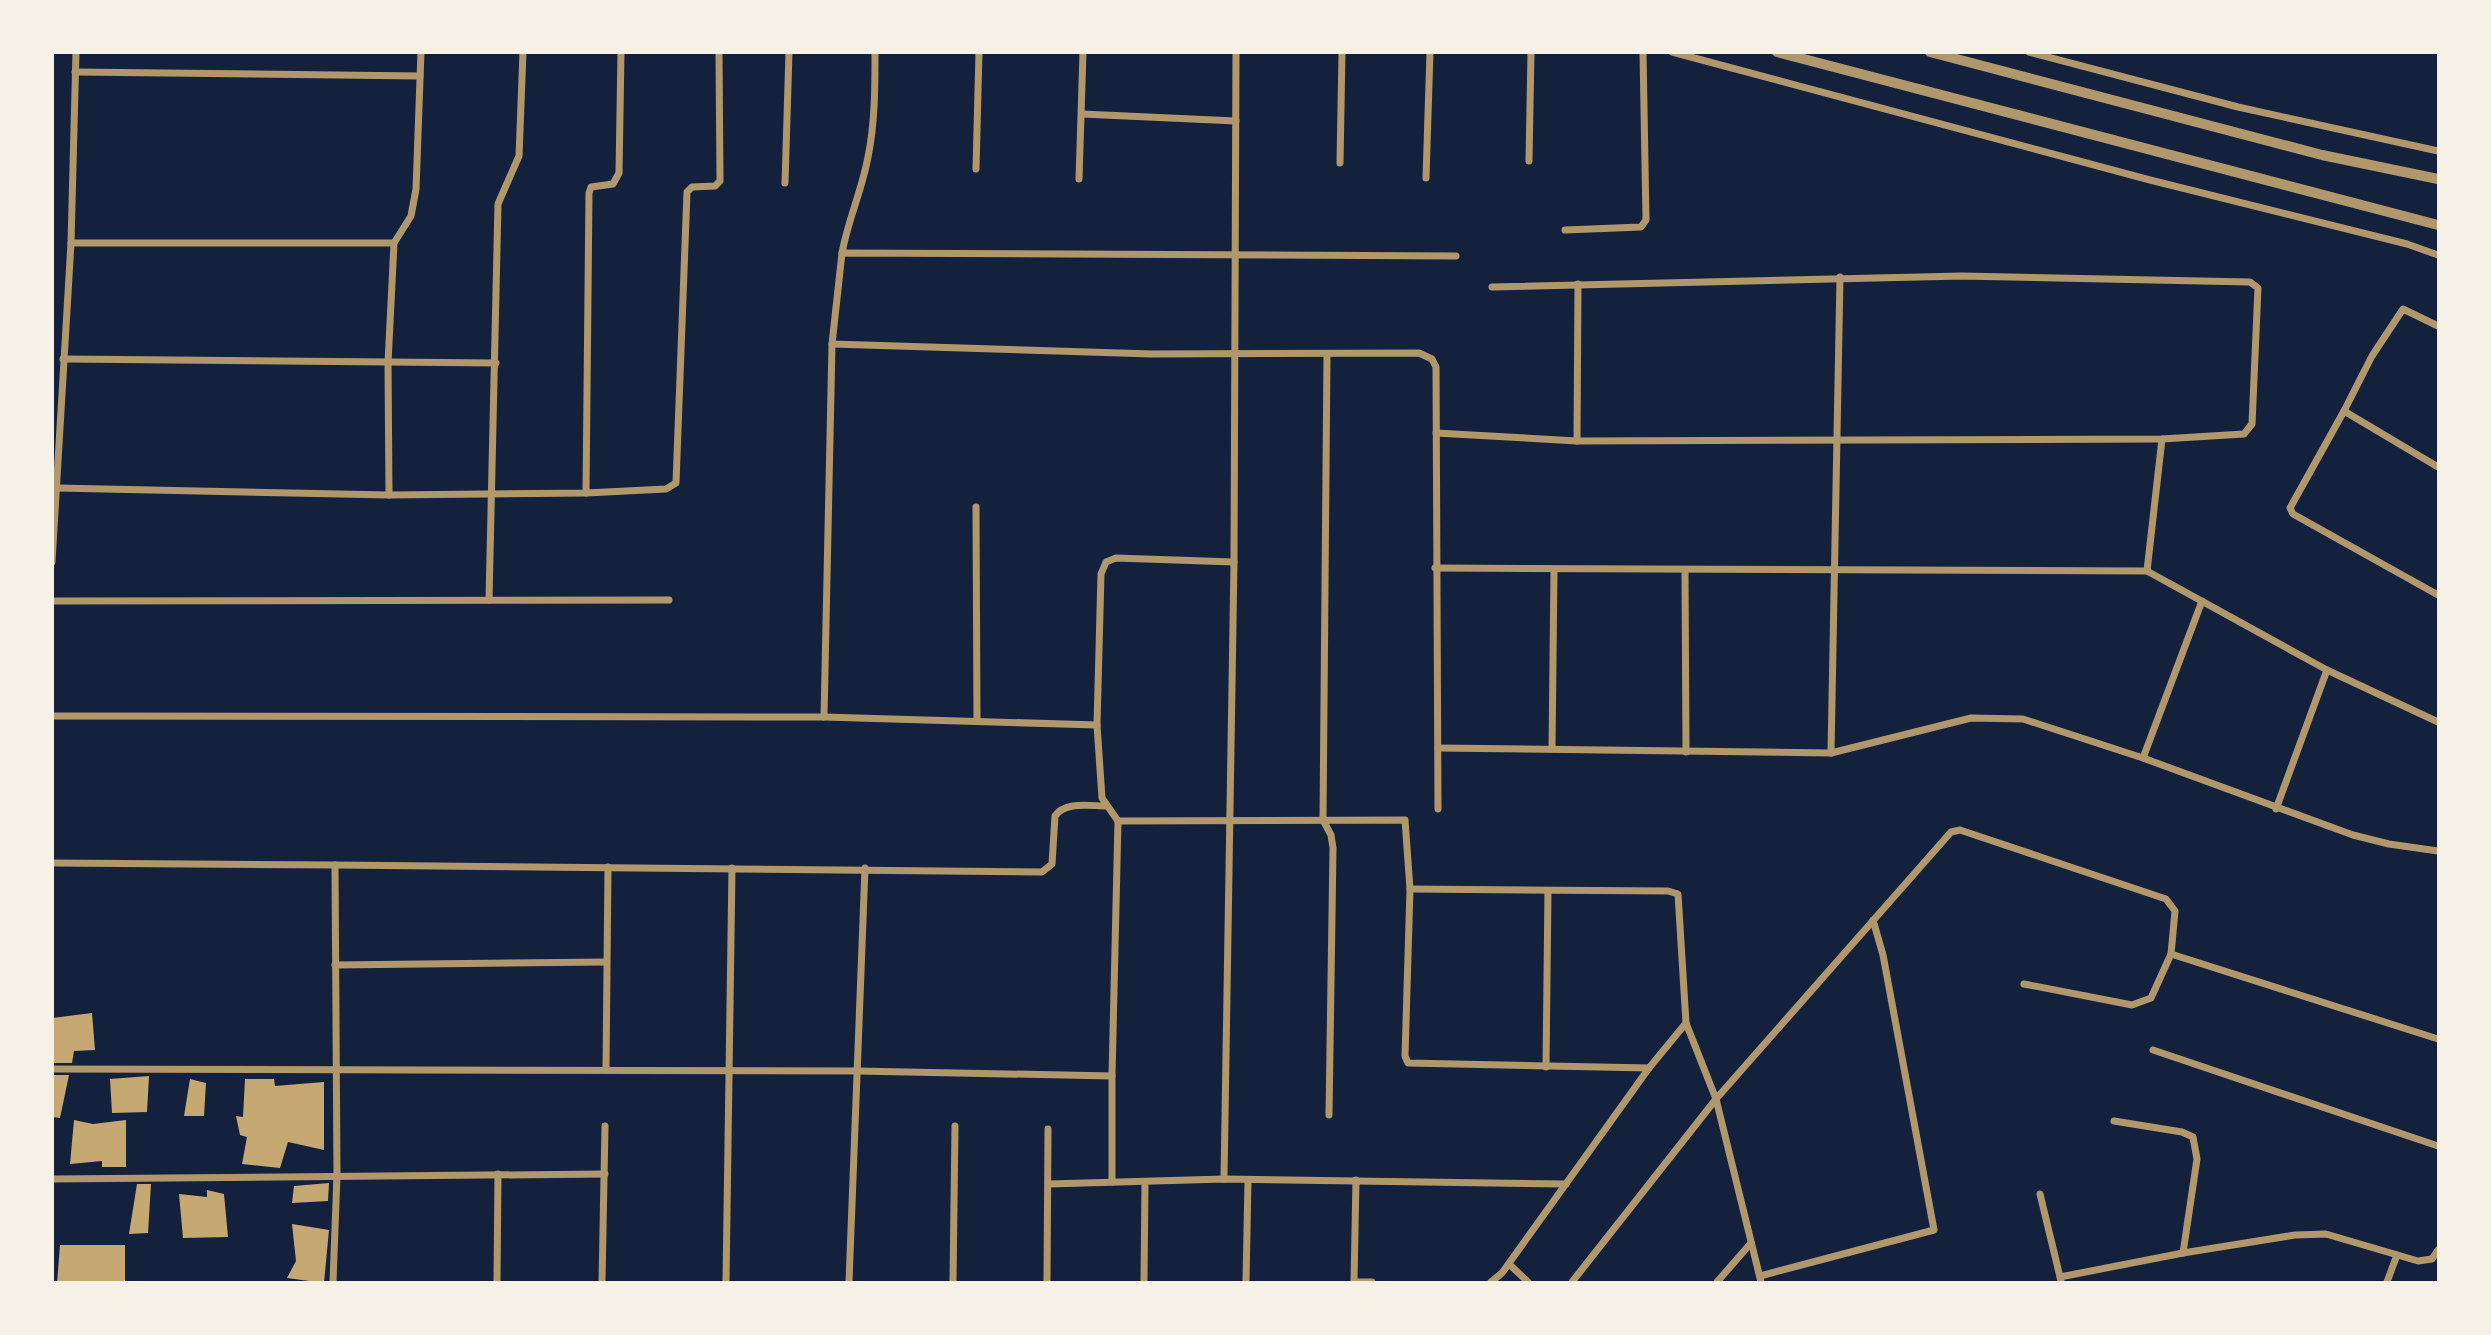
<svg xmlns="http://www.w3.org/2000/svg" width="2491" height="1335" viewBox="0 0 2491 1335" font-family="'Varela Round',sans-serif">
<rect width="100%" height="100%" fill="#14213d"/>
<g fill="#c6a872">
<polygon points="92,1013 95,1050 74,1051 72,1063 52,1063 52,1018"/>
<polygon points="52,1075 69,1075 60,1118 52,1117"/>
<polygon points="149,1076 147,1112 112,1113 110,1079"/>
<polygon points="190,1079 206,1083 204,1116 184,1116"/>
<polygon points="245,1079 274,1079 275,1086 324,1082 324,1150 288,1142 280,1168 242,1164 247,1137 240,1135 236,1116 243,1117"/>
<polygon points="74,1120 93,1124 126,1120 126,1167 102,1167 102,1161 70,1164"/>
<polygon points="329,1183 328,1201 292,1203 294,1186"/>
<polygon points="137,1184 151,1184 148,1233 129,1234"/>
<polygon points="207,1190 224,1194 228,1237 183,1238 179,1194 207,1197"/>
<polygon points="292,1224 329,1230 324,1283 287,1278 296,1261"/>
<polygon points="60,1245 125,1245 125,1283 57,1283"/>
</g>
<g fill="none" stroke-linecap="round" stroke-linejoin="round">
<g stroke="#b1986c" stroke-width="7">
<polyline points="1672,52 2150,180 2407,244 2438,255"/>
<polyline points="2029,52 2238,107 2438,151"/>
<polyline points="75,72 420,76"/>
<polyline points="1082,114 1236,121"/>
<polyline points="1529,161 1531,52"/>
<polyline points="1340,163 1342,52"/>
<polyline points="976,169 979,52"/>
<polyline points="1426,178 1430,52"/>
<polyline points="1079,179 1083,52"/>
<polyline points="785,183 789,52"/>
<polyline points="1565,230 1641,227 1646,220 1643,52"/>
<polyline points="71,243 76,52"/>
<polyline points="394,243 411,216 416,189 421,52"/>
<path d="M842,253C848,220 862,190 868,157C875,123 875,87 875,52"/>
<polyline points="832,344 1152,354 1419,353 1432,359 1436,367 1438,809"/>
<polyline points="1327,354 1323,820 1331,835 1333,848 1329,1115"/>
<polyline points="63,359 496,363"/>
<polyline points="2344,411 2372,356 2403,309 2438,326"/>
<polyline points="1436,433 1577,441 2162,439 2244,434 2252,424 2258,288 2250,282 1962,276 1492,287"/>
<polyline points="1577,441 1578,284"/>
<polyline points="2438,467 2344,411 2290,508 2293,514 2438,595"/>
<polyline points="57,488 389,495 586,493 589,193 591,187 613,184 619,173 621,52"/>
<polyline points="586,493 666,489 676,483 687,192 692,187 715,186 720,181 719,52"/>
<polyline points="976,507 977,720"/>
<polyline points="52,562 71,243 394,243 388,363 389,495"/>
<polyline points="1435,568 2147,571 2327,670 2438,722"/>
<polyline points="1685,571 1686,752"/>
<polyline points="2147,571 2162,439"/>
<polyline points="489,600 498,204 519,156 523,52"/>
<polyline points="52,601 669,600"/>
<polyline points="52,716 824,717 1097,725 1101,574 1106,562 1116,558 1234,562"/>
<polyline points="824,717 832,344 842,253 1456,256"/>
<polyline points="1438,748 1831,753 1971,718 2023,719 2143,758 2353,835 2389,844 2438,851"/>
<polyline points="1552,749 1554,571"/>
<polyline points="1831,753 1840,277"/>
<polyline points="2143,758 2202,601"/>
<polyline points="2276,809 2327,670"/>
<polyline points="1118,821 1405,820 1410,889 1405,1056 1408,1063 1649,1068"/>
<polyline points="52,863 335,865 337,1175 333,1282"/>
<path d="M335,865L1042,872L1052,864L1055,816C1065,801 1090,806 1106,806"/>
<polyline points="1410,889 1668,891 1678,894 1686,1023"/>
<polyline points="335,965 606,962"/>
<polyline points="2024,984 2132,1005 2151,998 2171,954"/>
<polyline points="2153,1050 2438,1146"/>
<polyline points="1546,1067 1548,891"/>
<polyline points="52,1069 857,1071 1112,1076 1118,821 1102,798 1097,725"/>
<polyline points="606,1070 608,867"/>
<polyline points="2114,1121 2182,1132 2193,1137 2197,1159 2183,1253"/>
<polyline points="52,1179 605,1174"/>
<polyline points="1224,1179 1234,562 1236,52"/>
<polyline points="1112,1182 1112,1076"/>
<polyline points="1049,1184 1224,1179 1566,1184"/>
<polyline points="2040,1194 2060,1277"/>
<polyline points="1509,1264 1528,1282"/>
<polyline points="1760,1276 1934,1230 1883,955 1873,920"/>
<polyline points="497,1282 498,1174"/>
<polyline points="602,1282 605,1126"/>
<polyline points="726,1282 732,868"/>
<polyline points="849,1282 865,868"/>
<polyline points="953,1282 955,1126"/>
<polyline points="1047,1282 1048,1129"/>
<polyline points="1144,1282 1145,1182"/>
<polyline points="1246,1282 1248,1180"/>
<polyline points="1354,1282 1356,1180"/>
<polyline points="1354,1282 1372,1282"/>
<polyline points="1491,1282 1502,1273 1649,1068 1686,1023 1716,1099 1761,1282"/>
<polyline points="1572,1282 1716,1099 1951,832 1960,830 2166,899 2175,911 2171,954 2438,1039"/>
<polyline points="1717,1282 1751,1243"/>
<polyline points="2061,1282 2060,1277 2183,1253 2295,1235 2326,1234 2418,1261 2432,1259 2438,1250"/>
<polyline points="2387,1282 2397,1255"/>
</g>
<g stroke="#b1986c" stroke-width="10">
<polyline points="1777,52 2438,225"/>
<polyline points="1930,52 2322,155 2438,179"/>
</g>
</g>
<rect width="2491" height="1335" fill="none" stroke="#f6f1e7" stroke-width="108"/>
</svg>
